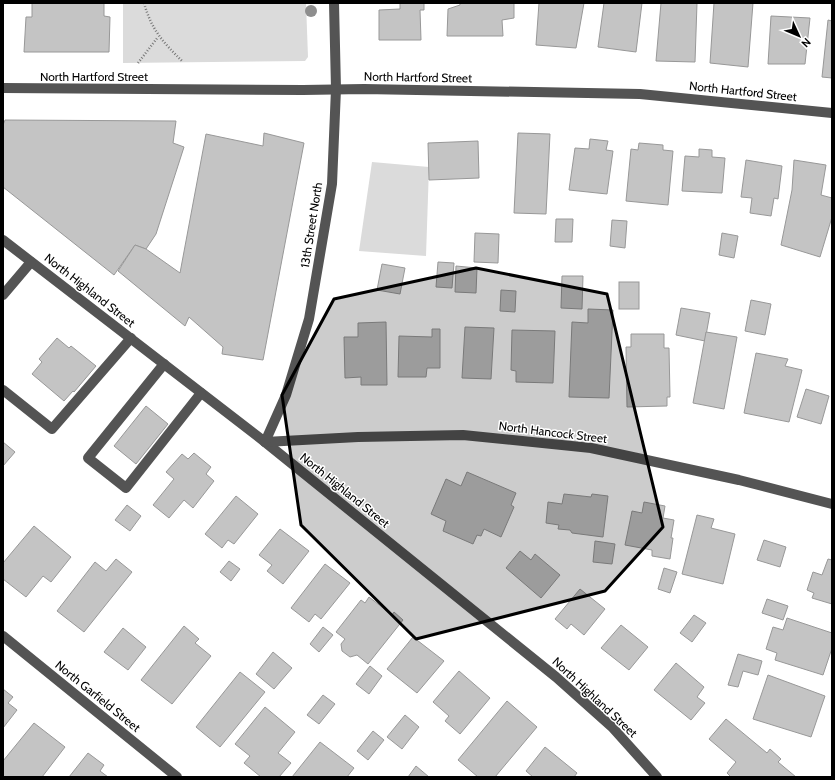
<svg xmlns="http://www.w3.org/2000/svg" width="835" height="780" viewBox="0 0 835 780" font-family="Cabin,sans-serif">
<rect width="100%" height="100%" fill="#fff"/>
<g fill="#dbdbdb">
<polygon points="123,3 306,3 308,57 305,61 123,63"/>
<polygon points="372,162 429,167 426,256 359,251"/>
</g>
<g fill="#c4c4c4" stroke="#989898">
<polygon points="32,3 104,3 104,16 110,17 109,52 24,52 26,17 32,17"/>
<polygon points="400,3 424,3 424,10 420,10 421,40 379,40 379,10 400,9"/>
<polygon points="460,3 514,3 514,18 502,20 503,36 447,36 448,9 460,5"/>
<polygon points="539,3 584,3 576,48 536,45"/>
<polygon points="604,3 642,3 636,52 598,47"/>
<polygon points="661,3 697,3 695,62 656,61"/>
<polygon points="714,3 753,3 748,67 710,63"/>
<polygon points="771,16 810,18 805,64 768,64"/>
<polygon points="828,20 832,21 832,78 822,77"/>
<polygon points="5,120 176,121 173,143 184,147 156,234 146,249 135,245 114,275 3,187 3,125"/>
<polygon points="264,133 304,143 263,360 222,354 223,347 189,317 185,326 118,271 135,245 146,249 180,273 206,134 263,146"/>
<polygon points="518,133 550,134 546,214 514,213"/>
<polygon points="590,139 608,141 606,150 613,151 607,194 569,190 575,148 589,149"/>
<polygon points="478,141 479,178 429,180 428,143"/>
<polygon points="639,143 663,145 663,150 673,151 668,205 626,201 631,149 638,150"/>
<polygon points="699,149 712,150 712,157 725,158 722,193 682,191 685,156 699,157"/>
<polygon points="746,160 782,166 778,199 774,198 771,216 750,213 752,198 741,197"/>
<polygon points="794,160 826,165 821,195 832,198 832,217 820,257 781,245 792,190"/>
<polygon points="556,219 573,219 572,242 555,242"/>
<polygon points="612,220 627,221 625,248 610,246"/>
<polygon points="475,233 499,234 498,263 474,262"/>
<polygon points="722,233 738,236 734,258 719,255"/>
<polygon points="438,262 454,263 452,288 436,287"/>
<polygon points="382,264 405,268 400,294 377,290"/>
<polygon points="456,266 477,268 476,293 455,292"/>
<polygon points="562,276 583,276 582,309 561,308"/>
<rect x="619" y="282" width="20" height="27"/>
<polygon points="501,290 516,291 515,312 500,311"/>
<polygon points="751,300 771,304 765,335 745,331"/>
<polygon points="681,308 710,313 705,341 676,335"/>
<polygon points="588,309 613,310 609,398 569,397 572,322 588,323"/>
<polygon points="386,322 387,385 361,385 361,377 345,378 344,337 358,337 358,323"/>
<polygon points="465,327 494,328 491,379 462,378"/>
<polygon points="432,329 440,329 440,368 427,368 426,377 398,377 399,336 432,337"/>
<polygon points="512,330 555,331 553,383 516,382 516,371 511,370"/>
<polygon points="706,332 737,337 724,409 693,403"/>
<polygon points="631,334 664,334 664,348 669,348 670,397 667,397 667,406 627,407 626,347 631,347"/>
<polygon points="57,338 69,348 71,346 96,366 74,392 73,391 64,401 32,374 42,362 39,359"/>
<polygon points="756,353 788,359 785,366 802,370 789,422 744,413"/>
<polygon points="806,389 829,396 821,424 797,417"/>
<polygon points="146,406 168,424 136,464 114,446"/>
<polygon points="3,442 15,452 3,466"/>
<polygon points="194,453 211,467 206,474 214,481 193,508 184,500 169,518 153,505 174,479 166,472 182,454 188,459"/>
<polygon points="467,472 516,493 511,505 514,507 501,537 484,529 481,536 477,535 473,544 443,531 446,521 431,514 446,479 461,486"/>
<polygon points="564,494 591,497 592,494 608,496 603,537 572,533 570,530 558,529 559,525 546,523 548,502 562,504"/>
<polygon points="236,496 258,514 234,544 228,540 222,548 205,534"/>
<polygon points="644,502 665,506 663,518 674,520 671,538 673,538 670,559 652,556 652,550 625,545 632,511 642,513"/>
<polygon points="127,505 141,516 130,531 115,520"/>
<polygon points="697,515 714,519 711,528 735,534 723,584 682,574"/>
<polygon points="34,526 71,557 51,582 43,576 26,597 3,579 3,563"/>
<polygon points="280,529 309,551 283,584 267,571 272,565 259,555"/>
<polygon points="764,540 786,547 780,567 757,560"/>
<polygon points="595,541 615,544 612,564 593,562"/>
<polygon points="520,551 531,560 535,554 560,575 541,598 506,568"/>
<polygon points="116,559 132,572 84,632 57,611 95,562 106,571"/>
<polygon points="828,559 832,560 832,604 812,598 814,593 807,590 813,572 822,575"/>
<polygon points="229,561 240,569 231,581 220,572"/>
<polygon points="325,564 350,583 321,619 315,614 309,622 291,608"/>
<polygon points="664,568 677,572 670,593 658,589"/>
<polygon points="580,589 605,609 584,635 571,624 567,629 555,619"/>
<polygon points="369,597 392,615 394,612 403,620 368,664 357,655 350,657 342,651 341,644 345,639 336,632 361,600 365,603"/>
<polygon points="767,599 788,606 783,620 762,613"/>
<polygon points="694,615 706,623 692,642 680,633"/>
<polygon points="787,618 832,633 832,648 823,675 775,660 777,653 766,649 773,627 783,630"/>
<polygon points="621,625 648,647 629,670 601,648"/>
<polygon points="184,626 199,639 195,643 211,656 172,704 141,680"/>
<polygon points="323,627 333,635 319,652 310,644"/>
<polygon points="123,628 146,647 128,670 104,652"/>
<polygon points="413,637 444,661 417,693 387,669"/>
<polygon points="273,652 292,668 274,689 256,674"/>
<polygon points="738,654 762,661 758,675 743,671 738,687 728,685"/>
<polygon points="676,663 704,687 697,697 705,703 691,720 654,690"/>
<polygon points="370,666 382,676 369,694 356,684"/>
<polygon points="459,671 490,698 460,734 445,721 449,716 433,702"/>
<polygon points="240,672 265,692 220,747 196,727"/>
<polygon points="768,675 825,696 811,737 753,719"/>
<polygon points="3,689 13,697 8,703 17,710 3,728"/>
<polygon points="323,695 335,704 319,724 307,715"/>
<polygon points="507,701 537,727 495,777 478,777 458,760"/>
<polygon points="265,707 295,732 278,753 291,763 279,777 261,777 244,763 250,756 235,744"/>
<polygon points="405,715 419,727 402,749 387,737"/>
<polygon points="726,719 767,753 770,749 781,759 778,762 796,777 731,777 727,773 736,762 709,739"/>
<polygon points="34,723 65,747 42,777 3,777 3,761"/>
<polygon points="373,731 384,740 368,760 357,751"/>
<polygon points="320,742 354,768 347,777 292,777"/>
<polygon points="545,747 577,773 574,777 533,777 526,771"/>
<polygon points="88,753 104,765 100,771 108,777 69,777"/>
<polygon points="416,766 429,777 408,777"/>
</g>
<g fill="none" stroke-linecap="round" stroke-linejoin="round">
<g stroke="#767676" stroke-width="2.5" stroke-dasharray="1 2" stroke-linecap="butt">
<path d="M144,3C152,31 163,42 183,62"/>
<polyline points="138,63 158,37"/>
</g>
<g stroke="#545454" stroke-width="10">
<polyline points="3,88 303,90 364,89 640,94 832,113"/>
<polyline points="3,240 265,442 556,677 612,727 657,777"/>
<polyline points="3,295 31,262"/>
<polyline points="164,364 88,458 126,488 201,393"/>
<polyline points="3,390 52,429 131,338"/>
<polyline points="265,442 358,437 463,435 591,448 739,480 832,504"/>
<polyline points="265,442 286,395 309,319 332,184 336,89 334,3"/>
<polyline points="3,636 177,777"/>
</g>
</g>
<circle fill="#8e8e8e" cx="311" cy="11" r="6"/>
<path fill="#000" fill-opacity="0.2" stroke="#000" stroke-width="3" stroke-linejoin="round" d="M476,268L607,294L663,527L605,591L416,639L301,525L282,395L334,299Z"/>
<g text-anchor="middle" dominant-baseline="central" stroke-width="3" stroke-linejoin="round" paint-order="stroke">
<g font-size="12" fill="#000" stroke="#fff">
<text x="94" y="76">North Hartford Street</text>
<text transform="translate(418 77) rotate(1)">North Hartford Street</text>
<text transform="translate(743 91) rotate(6)">North Hartford Street</text>
<text transform="translate(311 225) rotate(-81)">13th Street North</text>
<text transform="translate(90 290) rotate(38)">North Highland Street</text>
<text transform="translate(553 432) rotate(7)">North Hancock Street</text>
<text transform="translate(345 490) rotate(39)">North Highland Street</text>
<text transform="translate(98 696) rotate(39)">North Garfield Street</text>
<text transform="translate(595 697) rotate(43)">North Highland Street</text>
</g>
</g>
<rect width="835" height="780" fill="none" stroke="#000000" stroke-width="8"/>
<g transform="translate(799 36) rotate(134)" stroke="#ffffff" stroke-width="3" paint-order="stroke">
<path d="M0-3L7 15L0 10L-7 15Z" fill="#000000"/>
<text y="-6" font-size="11" font-weight="bold" text-anchor="middle" fill="#000000">N</text>
</g>
</svg>
